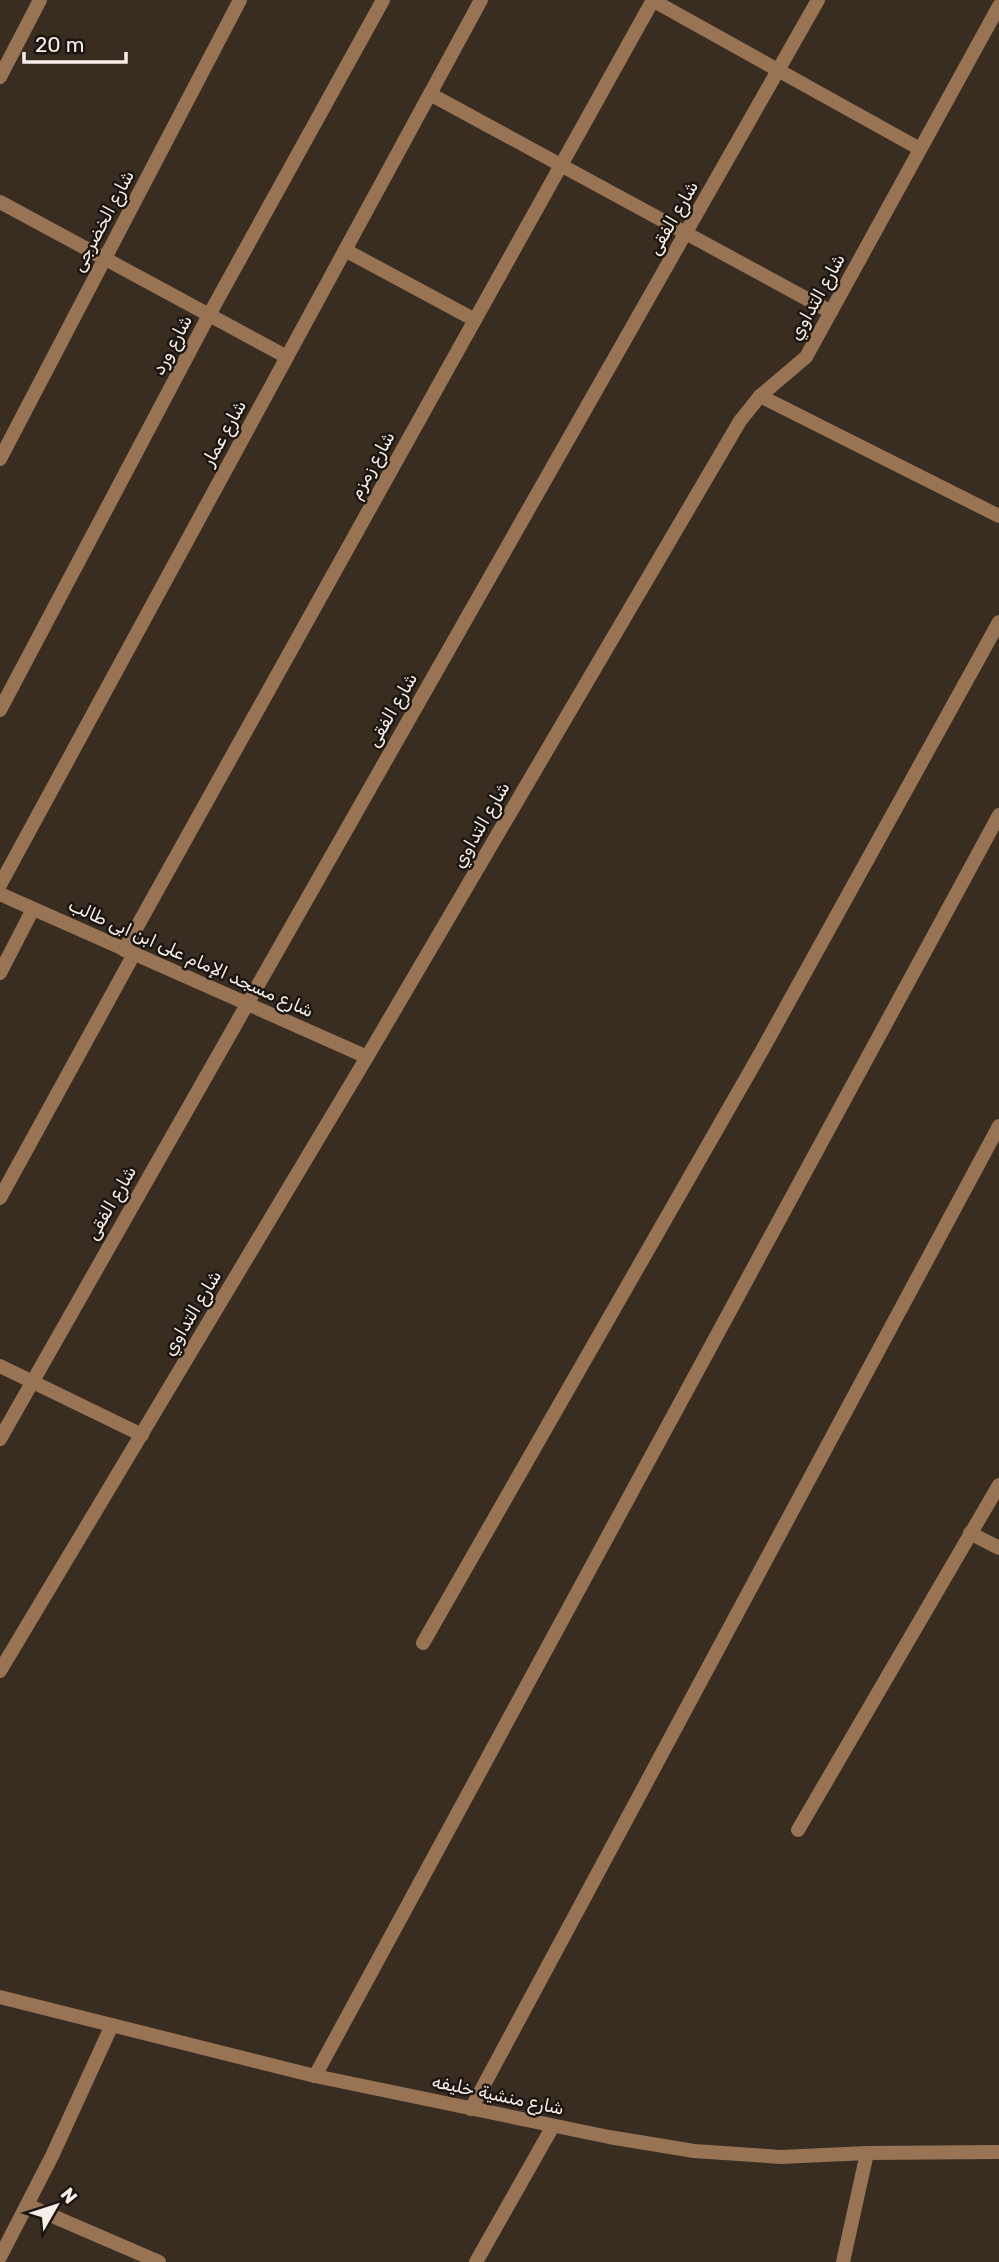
<svg xmlns="http://www.w3.org/2000/svg" width="999" height="2262" viewBox="0 0 999 2262" font-family="Rubik,Cairo,sans-serif">
<rect width="100%" height="100%" fill="#392c20"/>
<g fill="none" stroke-linecap="round" stroke-linejoin="round">
<g stroke="#987455" stroke-width="14">
<polyline points="652,0 920,149"/>
<polyline points="0,77 40,0"/>
<polyline points="430,94 831,312"/>
<polyline points="0,202 287,357"/>
<polyline points="345,250 475,320"/>
<polyline points="760,396 999,516"/>
<polyline points="0,459 240,0"/>
<polyline points="0,710 209,315 383,0"/>
<polyline points="0,885 481,0"/>
<polyline points="0,894 367,1057"/>
<polyline points="124,950 653,0"/>
<polyline points="0,973 33,909"/>
<polyline points="0,1198 134,954"/>
<polyline points="0,1366 142,1435"/>
<polyline points="0,1439 818,0"/>
<polyline points="970,1533 999,1548"/>
<polyline points="423,1643 760,1054 999,622"/>
<polyline points="0,1671 367,1057 740,421 760,396 806,357 999,6"/>
<polyline points="798,1830 999,1485"/>
<polyline points="0,1997 315,2076 609,2137 694,2151 781,2157 867,2153 999,2152"/>
<polyline points="315,2076 999,815"/>
<polyline points="471,2109 999,1126"/>
<polyline points="27,2205 159,2262"/>
<polyline points="0,2257 52,2156 112,2025"/>
<polyline points="476,2262 553,2126"/>
<polyline points="843,2262 867,2153"/>
</g>
</g>
<g text-anchor="middle" dominant-baseline="central" stroke-width="5" stroke-linejoin="round" paint-order="stroke">
<g font-size="18" fill="#f7eee7" stroke="#1c1611">
<text transform="translate(673 218) rotate(-60)">شارع الفقى</text>
<text transform="translate(103 221) rotate(-62)">شارع الخضرجى</text>
<text transform="translate(817 297) rotate(-61)">شارع التداوي</text>
<text transform="translate(172 345) rotate(-62)">شارع ورد</text>
<text transform="translate(224 433) rotate(-61)">شارع عمار</text>
<text transform="translate(372 465) rotate(-61)">شارع زمزم</text>
<text transform="translate(392 710) rotate(-60)">شارع الفقى</text>
<text transform="translate(481 825) rotate(-60)">شارع التداوي</text>
<text transform="translate(191 958) rotate(24)">شارع مسجد الإمام على ابن ابى طالب</text>
<text transform="translate(111 1203) rotate(-60)">شارع الفقى</text>
<text transform="translate(192 1313) rotate(-59)">شارع التداوي</text>
<text transform="translate(498 2095) rotate(12)">شارع منشية خليفه</text>
</g>
</g>
<g transform="translate(56 2206) rotate(51)" stroke="#1c1611" stroke-width="5" paint-order="stroke">
<path d="M0-5L12 26L0 18L-12 26Z" fill="#f7eee7"/>
<text y="-10" font-size="19" font-weight="bold" text-anchor="middle" fill="#f7eee7">N</text>
</g>
<path d="M24 52v10h102v-10" fill="none" stroke="#f7eee7" stroke-width="3.5"/>
<text x="35" y="52" font-size="21" fill="#f7eee7" stroke="#1c1611" stroke-width="5" paint-order="stroke">20 m</text>
</svg>
